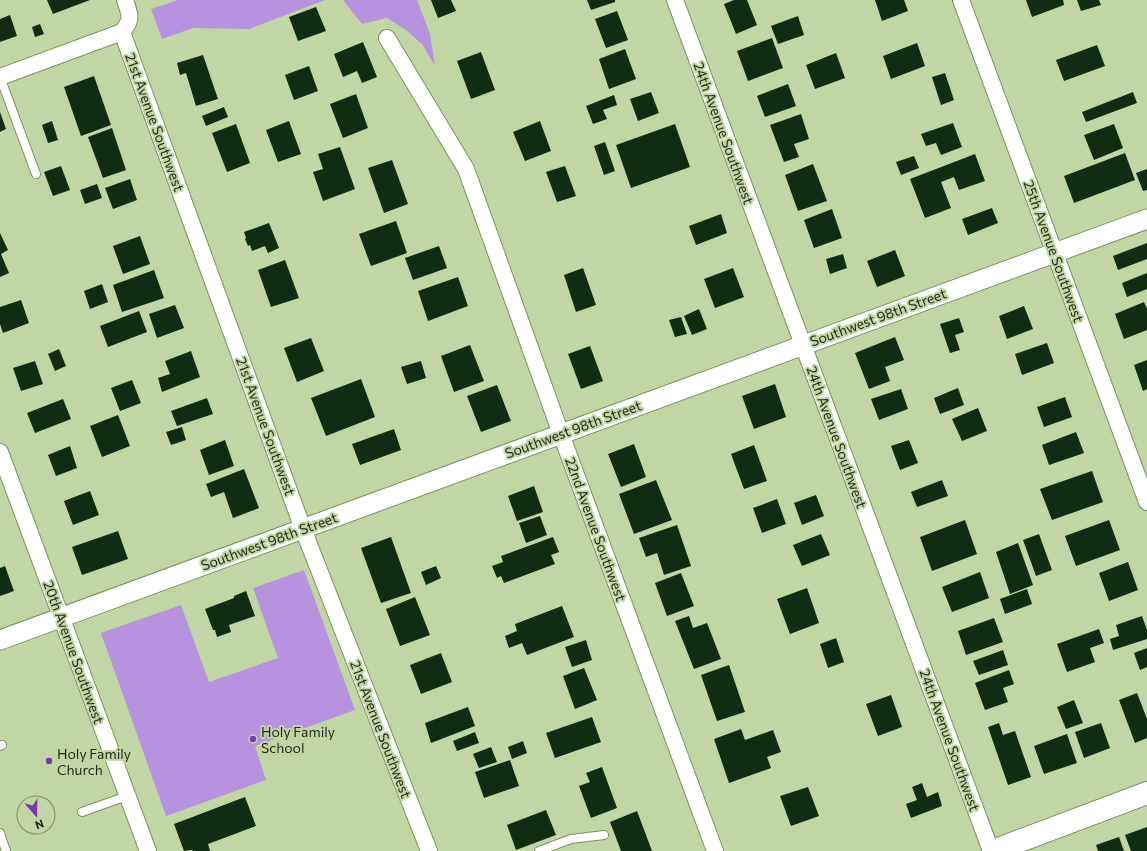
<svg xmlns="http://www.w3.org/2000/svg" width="1147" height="851" viewBox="0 0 1147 851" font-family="Commissioner,sans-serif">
<rect width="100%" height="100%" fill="#c2d5a4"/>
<g fill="#b692df">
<polygon points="178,0 325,0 249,29 193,28 162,39 151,9"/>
<polygon points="343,0 417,0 430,34 435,66 422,44 406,30 387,18 362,24"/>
<polygon points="304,570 355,710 255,746 266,780 166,816 101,633 181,605 209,682 278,658 253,588"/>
</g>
<g fill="#102d13">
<polygon points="47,0 90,0 53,14"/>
<polygon points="431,0 451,0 456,11 438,18"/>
<polygon points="587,0 615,0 615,2 591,10"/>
<polygon points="734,0 747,0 757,25 736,34 724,4"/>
<polygon points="875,0 904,0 908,11 882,21"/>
<polygon points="1026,0 1063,0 1064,5 1032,17"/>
<polygon points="1077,0 1099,0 1101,5 1081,11"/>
<polygon points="316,7 326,31 298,41 289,17"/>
<polygon points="617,11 628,40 606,48 595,19"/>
<polygon points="10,15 17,36 0,42 0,19"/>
<polygon points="798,16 804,35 778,44 771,26"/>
<polygon points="40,24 44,34 35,37 32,27"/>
<polygon points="772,38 783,68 748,81 737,51"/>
<polygon points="363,42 377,77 362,83 357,71 343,77 334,54"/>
<polygon points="917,43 925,66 891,79 883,56"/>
<polygon points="1097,45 1105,66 1064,81 1056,60"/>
<polygon points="625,49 636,79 609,89 599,59"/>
<polygon points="481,52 495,90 471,99 457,61"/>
<polygon points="836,53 845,78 815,89 806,65"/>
<polygon points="203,55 218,99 196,106 186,73 180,75 177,63"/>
<polygon points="309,66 318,91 294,100 285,75"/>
<polygon points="945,73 954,100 941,105 932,77"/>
<polygon points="94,76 111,125 81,136 64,87"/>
<polygon points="788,84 796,106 765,117 757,96"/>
<polygon points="651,92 659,113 638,121 630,99"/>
<polygon points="1133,92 1137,103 1086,122 1082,112"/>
<polygon points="356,94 368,128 343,138 330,104"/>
<polygon points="614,95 617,105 603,110 607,119 593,124 586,106"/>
<polygon points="224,107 228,117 206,126 202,116"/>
<polygon points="0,112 6,129 0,132"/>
<polygon points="801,114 809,139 794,144 799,157 784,162 770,125"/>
<polygon points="52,121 58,140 48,143 42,125"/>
<polygon points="289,121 301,154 278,162 266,130"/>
<polygon points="540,121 551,151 525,161 513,132"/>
<polygon points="953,123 962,147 941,155 936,143 926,146 921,134"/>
<polygon points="236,124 250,163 227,172 212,133"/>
<polygon points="675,124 690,167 631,188 616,145"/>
<polygon points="1114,124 1123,148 1094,160 1084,135"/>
<polygon points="112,128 126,170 103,178 88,137"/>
<polygon points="605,142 615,171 604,175 594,146"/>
<polygon points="340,147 355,189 323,201 313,172 323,169 318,154"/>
<polygon points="1125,153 1135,180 1074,203 1064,176"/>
<polygon points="975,154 985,181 959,190 954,177 941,182 951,208 925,218 910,179"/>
<polygon points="914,156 919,168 901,175 896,162"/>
<polygon points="392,160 408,204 384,213 368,168"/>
<polygon points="813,164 827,201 798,211 785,175"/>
<polygon points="61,166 70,190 53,196 44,172"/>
<polygon points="565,166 576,196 557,202 546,172"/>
<polygon points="1147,169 1147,190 1143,191 1136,173"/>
<polygon points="130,179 137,200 113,209 105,188"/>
<polygon points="97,184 102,198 85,204 80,190"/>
<polygon points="992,208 998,223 968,235 962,219"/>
<polygon points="832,209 842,238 814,248 804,220"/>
<polygon points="721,214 727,233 696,245 689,226"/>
<polygon points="396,221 407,253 371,266 359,234"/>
<polygon points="269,223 279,248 268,253 265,246 252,251 250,245 248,246 245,239 246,238 244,232"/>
<polygon points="0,233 8,250 1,254 9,273 0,277"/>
<polygon points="140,236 150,264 123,274 113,246"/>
<polygon points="1147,243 1147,259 1118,270 1113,256"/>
<polygon points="439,246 447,268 413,280 405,258"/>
<polygon points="895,250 905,276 877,287 867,261"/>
<polygon points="843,254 847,268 830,274 826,259"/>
<polygon points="285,260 299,298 271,307 258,270"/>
<polygon points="583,268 596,305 576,312 564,275"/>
<polygon points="733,268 744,297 715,308 704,279"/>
<polygon points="154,270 164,298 122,312 113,285"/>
<polygon points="1147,273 1147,289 1127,297 1122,283"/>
<polygon points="458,277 468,306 428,321 418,291"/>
<polygon points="102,284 108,302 90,309 84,291"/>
<polygon points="21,300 29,323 3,333 0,324 0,307"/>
<polygon points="1144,302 1147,309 1147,330 1124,339 1115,314"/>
<polygon points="175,305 184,328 157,338 149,314"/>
<polygon points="1024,306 1033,329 1007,339 999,316"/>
<polygon points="699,309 707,329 692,335 684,316"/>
<polygon points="139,311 147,332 108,347 100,326"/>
<polygon points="681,317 687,334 675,337 669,320"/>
<polygon points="959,318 964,332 955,335 960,350 950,353 940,324"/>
<polygon points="895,337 904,360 885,367 890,381 869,389 855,353"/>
<polygon points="311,338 324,371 297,382 284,348"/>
<polygon points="1047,343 1054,363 1022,375 1015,354"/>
<polygon points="470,345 484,381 454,392 441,356"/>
<polygon points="590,346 603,381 581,389 568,354"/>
<polygon points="59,349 66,366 55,371 48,354"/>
<polygon points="191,351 200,377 162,392 158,378 170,374 165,361"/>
<polygon points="1147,360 1147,389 1143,391 1134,365"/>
<polygon points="35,361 43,384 21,391 13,368"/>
<polygon points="421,361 426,378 407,384 401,367"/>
<polygon points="361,379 375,417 326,436 311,398"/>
<polygon points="132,380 141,403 120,411 111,388"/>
<polygon points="775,384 786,417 754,429 742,396"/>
<polygon points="497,385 511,421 481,432 467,396"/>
<polygon points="958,388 964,405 940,414 934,398"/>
<polygon points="901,389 908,409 879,420 871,399"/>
<polygon points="1065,397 1072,417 1044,427 1037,407"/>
<polygon points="207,398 213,414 177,426 171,411"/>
<polygon points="63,399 71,419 35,433 27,413"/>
<polygon points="978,408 987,431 962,441 952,419"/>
<polygon points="118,415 130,446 102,457 90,426"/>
<polygon points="182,427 186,440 171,445 166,432"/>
<polygon points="394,429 401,450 360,465 352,444"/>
<polygon points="1076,432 1084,453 1049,465 1042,445"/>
<polygon points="225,440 234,466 209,475 200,450"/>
<polygon points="909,440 918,463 900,470 891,446"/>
<polygon points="634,444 646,477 621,487 608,454"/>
<polygon points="754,445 767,481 744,489 731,454"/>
<polygon points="70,446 77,468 56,476 48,455"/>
<polygon points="244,469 259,508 233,518 224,492 211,497 206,484"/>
<polygon points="1092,471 1103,502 1052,520 1040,489"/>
<polygon points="656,480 672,520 634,534 619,494"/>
<polygon points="942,480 948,496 917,507 911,492"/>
<polygon points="534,486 543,512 517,521 508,496"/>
<polygon points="90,491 99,515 73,525 64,501"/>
<polygon points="816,495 824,516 802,525 794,503"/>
<polygon points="777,499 786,524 762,533 753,508"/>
<polygon points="540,516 547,535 526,543 519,523"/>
<polygon points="965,520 977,554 932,571 920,537"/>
<polygon points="1109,520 1120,550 1076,566 1065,536"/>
<polygon points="677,525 691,566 664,575 657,553 646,557 639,538"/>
<polygon points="118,531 128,559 82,575 72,547"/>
<polygon points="821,534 830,555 802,566 793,545"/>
<polygon points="1039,534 1052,570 1036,576 1023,540"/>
<polygon points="391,537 411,593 381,603 361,548"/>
<polygon points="553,537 559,552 551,555 555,564 504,583 501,576 497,578 492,566 503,562 501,556"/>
<polygon points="1018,543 1033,585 1010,594 996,552"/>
<polygon points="1128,562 1138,590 1109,601 1099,573"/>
<polygon points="5,566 14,591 0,596 0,568"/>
<polygon points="436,566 441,578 426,585 421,572"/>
<polygon points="980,572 989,598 952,612 942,587"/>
<polygon points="681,573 694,606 667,616 655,583"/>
<polygon points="807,588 819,623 790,634 777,599"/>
<polygon points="1027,589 1032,604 1005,614 1000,599"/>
<polygon points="246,591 255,616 229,625 231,632 217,637 215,630 213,630 205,609 234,598 234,596"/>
<polygon points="415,597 430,635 400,646 386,609"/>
<polygon points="562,606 574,637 527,655 522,643 509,648 505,636 517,631 515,624"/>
<polygon points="689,616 693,628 707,623 721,659 694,669 675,621"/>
<polygon points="1142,616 1147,630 1147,639 1113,650 1110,639 1119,636 1116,625"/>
<polygon points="994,618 1003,642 966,655 958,631"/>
<polygon points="1099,629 1104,643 1090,648 1095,662 1067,672 1057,644"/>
<polygon points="836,638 844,662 828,668 820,644"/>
<polygon points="586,640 592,660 572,667 565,647"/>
<polygon points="1147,648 1147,667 1140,670 1134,653"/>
<polygon points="1003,650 1008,665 979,675 973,661"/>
<polygon points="441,653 452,682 421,694 410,665"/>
<polygon points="729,665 745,712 717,721 701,675"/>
<polygon points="584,668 597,700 575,709 563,676"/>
<polygon points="1009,670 1014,684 1003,688 1008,702 985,710 975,683"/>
<polygon points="1137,693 1147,719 1147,738 1135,743 1119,700"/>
<polygon points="891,695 902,727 878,736 866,704"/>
<polygon points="1074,700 1083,723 1066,729 1057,707"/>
<polygon points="468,707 475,726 431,743 425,723"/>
<polygon points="592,717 601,742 555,758 546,733"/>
<polygon points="999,723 1003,735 1015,731 1031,777 1008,785 988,727"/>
<polygon points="1101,723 1110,748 1084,758 1075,732"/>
<polygon points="741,729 745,740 773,730 781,752 767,757 771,768 729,783 714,739"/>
<polygon points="475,732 479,743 457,751 453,741"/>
<polygon points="1067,734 1077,763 1044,774 1034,746"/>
<polygon points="523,741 527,753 512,759 508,747"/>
<polygon points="491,747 497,762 479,768 473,754"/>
<polygon points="510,760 519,786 484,798 475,772"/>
<polygon points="602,767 617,808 591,818 579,786 590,782 586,773"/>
<polygon points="922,783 927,797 938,792 942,806 911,818 906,804 917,800 912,787"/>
<polygon points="808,787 819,816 791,826 780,796"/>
<polygon points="245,797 256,826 208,844 210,851 193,851 192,850 184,851 174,824"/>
<polygon points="546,810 556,835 516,850 507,825"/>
<polygon points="637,811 652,851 621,851 610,822"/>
<polygon points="1147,827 1147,851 1131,851 1125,835"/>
<polygon points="1119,837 1124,851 1098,851 1096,845"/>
</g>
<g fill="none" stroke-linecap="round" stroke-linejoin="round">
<defs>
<g id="service">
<polyline points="0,77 36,174"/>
<polyline points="0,746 2,745"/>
<polyline points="82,812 127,796"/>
<polyline points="0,833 6,851"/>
<polyline points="539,851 571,839 604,835"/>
</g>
<g id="minor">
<polyline points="675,0 991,851"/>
<polyline points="961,0 1147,502"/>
<polyline points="122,32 303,529 429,851"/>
<polyline points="387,38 466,169 561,434 715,851"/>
<path d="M0,77L122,32C133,19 130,15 125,0"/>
<polyline points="0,452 148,851"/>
</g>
<polyline id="tertiary" points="0,640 1147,219"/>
<polyline id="secondary" points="993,851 1147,793"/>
</defs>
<use href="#service" stroke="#7e9062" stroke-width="10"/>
<use href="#minor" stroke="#7e9062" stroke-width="18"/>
<use href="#tertiary" stroke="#7e9062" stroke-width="21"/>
<use href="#secondary" stroke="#7e9062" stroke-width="24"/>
<use href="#service" stroke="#fff" stroke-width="8"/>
<use href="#minor" stroke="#fff" stroke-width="16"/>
<use href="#tertiary" stroke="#fff" stroke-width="19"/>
<use href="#secondary" stroke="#fff" stroke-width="22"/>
</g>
<g fill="#7839ae" stroke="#c2d5a4" stroke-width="1.5">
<circle cx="253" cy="739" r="4"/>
<circle cx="49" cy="761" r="4"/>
</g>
<g text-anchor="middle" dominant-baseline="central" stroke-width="4" stroke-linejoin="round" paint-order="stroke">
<g font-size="14" fill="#1f2613" stroke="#c2d5a4">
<text transform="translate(155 122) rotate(70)">21st Avenue Southwest</text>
<text transform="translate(724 133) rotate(70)">24th Avenue Southwest</text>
<text transform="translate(1054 251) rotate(70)">25th Avenue Southwest</text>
<text transform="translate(878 317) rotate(-20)">Southwest 98th Street</text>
<text transform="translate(266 426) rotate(70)">21st Avenue Southwest</text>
<text transform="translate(573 429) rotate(-20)">Southwest 98th Street</text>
<text transform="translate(837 437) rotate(70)">24th Avenue Southwest</text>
<text transform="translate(596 529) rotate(70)">22nd Avenue Southwest</text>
<text transform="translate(269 541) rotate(-20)">Southwest 98th Street</text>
<text transform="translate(74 652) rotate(70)">20th Avenue Southwest</text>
<text transform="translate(381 729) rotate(69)">21st Avenue Southwest</text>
<text transform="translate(950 740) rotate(70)">24th Avenue Southwest</text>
</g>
<g font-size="14" fill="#1f2613" stroke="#c2d5a4" text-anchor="start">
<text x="261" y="731">Holy Family<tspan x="261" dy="16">School</tspan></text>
<text x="57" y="753">Holy Family<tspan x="57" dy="16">Church</tspan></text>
</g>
</g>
<g transform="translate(36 815) rotate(160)"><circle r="19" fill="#c2d5a4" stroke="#818f6a"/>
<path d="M0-3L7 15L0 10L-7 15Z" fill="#7839ae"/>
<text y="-6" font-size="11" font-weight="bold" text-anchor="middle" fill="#1f2613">N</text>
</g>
</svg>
